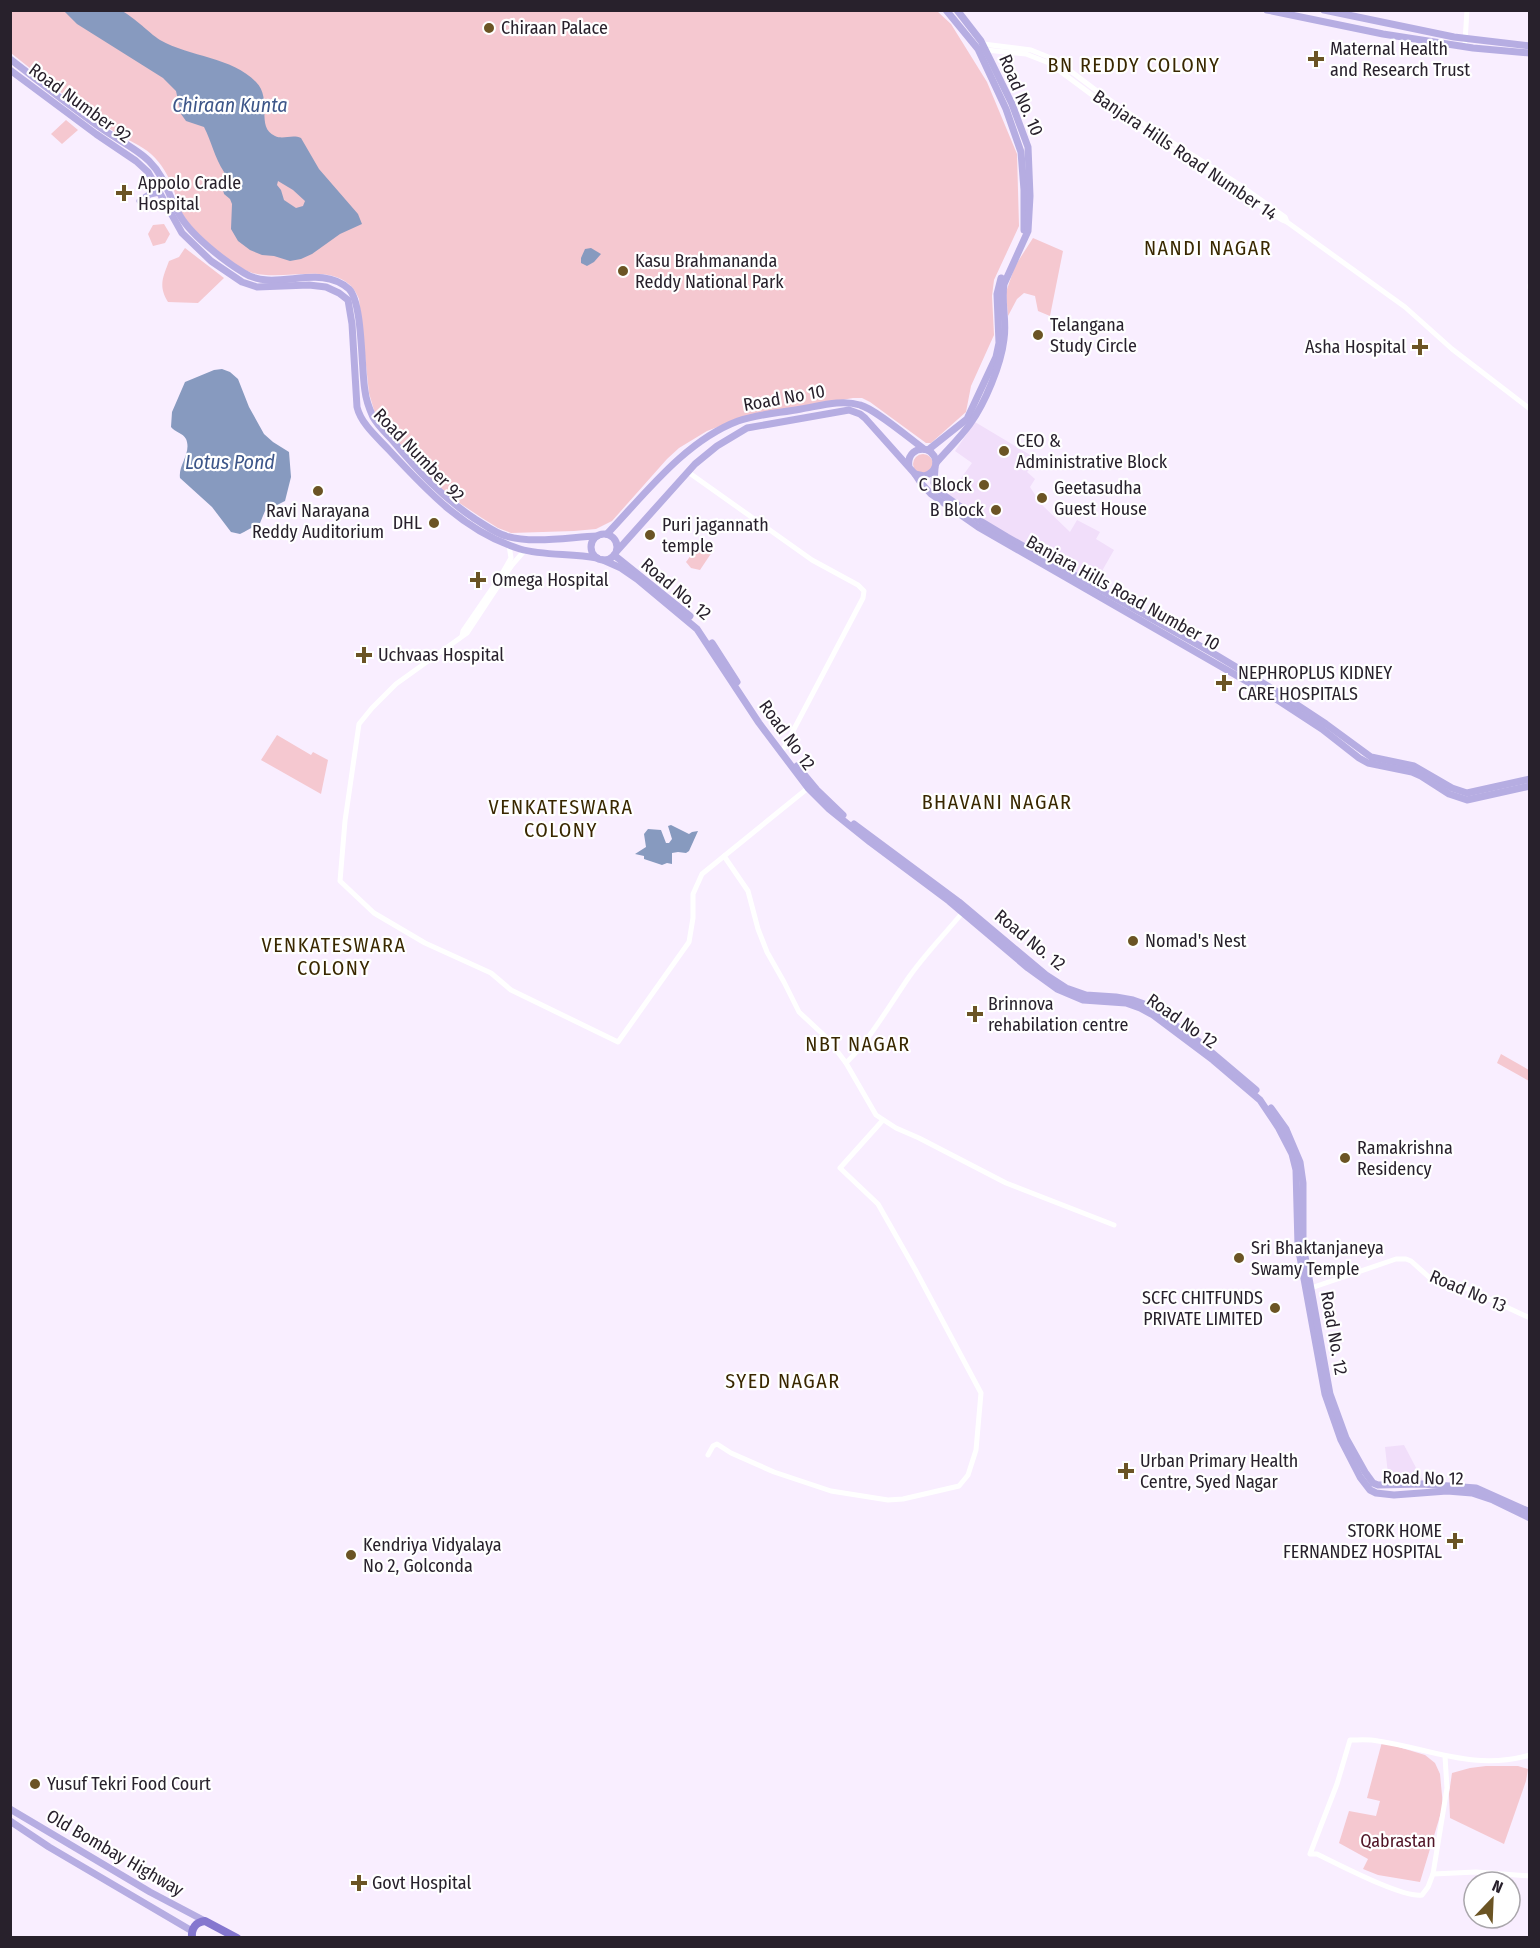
<svg xmlns="http://www.w3.org/2000/svg" width="1540" height="1948" viewBox="0 0 1540 1948" font-family="'Fira Sans Condensed',sans-serif">
<rect width="100%" height="100%" fill="#f9eeff"/>
<g fill="#f1defa">
<polygon points="975,422 1037,459 1027,472 1035,479 1030,487 1041,504 1070,532 1077,520 1100,532 1096,539 1114,550 1094,585 1002,533 948,496 972,463 955,451"/>
<polygon points="1404,1445 1423,1481 1389,1483 1385,1447"/>
</g>
<g fill="#f5c8d0">
<path d="M10,11H937L951,24L987,82L1017,154L1019,226L994,280L992,296L994,335L971,386L966,412L931,443H926L870,402L862,398H853L741,418L707,431L679,448L667,459L612,521L596,529L574,531L511,533L498,528L482,518L455,500L429,477L376,417L369,393L359,299C341,253 276,288 243,269C223,257 191,231 180,210C177,203 176,195 173,188C168,175 162,164 151,154C141,145 127,140 116,133C80,108 45,80 11,53Z"/>
<polygon points="66,120 78,130 62,144 51,134"/>
<polygon points="164,224 170,234 165,243 153,246 148,234 153,225"/>
<polygon points="1033,238 1063,251 1050,316 1038,311 1035,296 1024,293 1017,299 1008,316 1006,292 1015,266"/>
<path d="M185,248L224,278L198,303L168,302C158,286 163,277 169,261L179,257Z"/>
<circle cx="923" cy="464" r="10"/>
<polygon points="700,543 714,549 700,570 691,568 686,562"/>
<polygon points="277,735 311,755 313,752 328,760 321,794 261,760"/>
<polygon points="1501,1054 1529,1070 1529,1081 1497,1063"/>
<polygon points="1382,1742 1425,1755 1435,1763 1440,1774 1443,1806 1420,1882 1378,1875 1363,1869 1368,1859 1339,1843 1349,1811 1376,1816 1380,1801 1367,1798"/>
<polygon points="1486,1766 1518,1766 1528,1769 1526,1781 1504,1844 1450,1818 1449,1794 1452,1773 1470,1768"/>
</g>
<g fill="#879abf" fill-rule="evenodd">
<path d="M64,11C76,10 109,8 119,10C130,13 149,33 160,40C190,57 232,57 256,82C273,99 255,127 275,136C283,140 292,134 301,138L319,169L358,214L362,224L340,234L312,254L301,259L290,261L274,256L262,255L250,250L238,241L231,229L232,204L230,199L224,194L222,185L224,172C214,156 212,143 204,127L186,121L181,114L176,91L163,78L77,24ZM278,181L293,190L305,201L303,206L296,208L284,200L281,190L277,185Z"/>
<polygon points="591,248 601,254 594,262 587,266 581,263 581,258 585,249"/>
<path d="M222,369L230,372L238,379L249,407L264,434L273,442L289,452L291,477L285,501L265,511L260,523L244,532L240,534L231,532L212,507L180,478C178,465 192,453 186,439C183,433 175,432 171,427L172,412L185,382L214,370Z"/>
<polygon points="671,825 689,834 692,832 698,831 689,851 686,853 678,852 672,853 672,864 667,863 662,865 644,859 644,856 635,854 646,847 644,834 648,829 661,830 666,843 669,843 672,839 668,826"/>
</g>
<g fill="none" stroke-linecap="round" stroke-linejoin="round">
<g stroke="#fff" stroke-width="5">
<polyline points="1465,42 1467,10"/>
<polyline points="983,44 1031,50 1056,60 1097,91 1156,132 1237,183 1285,217 1287,222"/>
<polyline points="986,50 1026,54 1049,63 1123,118 1282,220 1287,222 1405,307 1452,349 1530,409"/>
<polyline points="1530,285 1530,288"/>
<polyline points="688,472 812,560 858,585 864,591 863,598 784,748"/>
<polyline points="525,550 512,565 467,633 396,684 372,708 359,724 345,821 340,881 374,913 425,943 491,973 511,990 618,1042 689,942 693,918 693,894 702,874 808,788"/>
<polyline points="503,572 511,558 509,545"/>
<polyline points="462,636 463,631 498,580"/>
<polyline points="724,856 748,891 758,929 767,952 784,982 799,1012 828,1039 846,1063 876,1115 896,1128 919,1138 1006,1183 1114,1225"/>
<path d="M846,1063C871,1038 889,1006 909,977C925,954 945,934 963,912"/>
<polyline points="1308,1289 1396,1259 1406,1259 1411,1261 1430,1278 1457,1284 1530,1318"/>
<polyline points="708,1455 713,1446 717,1444 731,1453 774,1472 831,1491 888,1500 903,1499 959,1486 968,1475 976,1450 981,1393 916,1271 878,1204 840,1168 883,1120"/>
<path d="M1530,1755C1473,1771 1432,1749 1378,1741C1369,1739 1359,1740 1350,1740L1337,1784L1310,1854H1317C1338,1864 1402,1898 1422,1895L1428,1887L1433,1874L1476,1872L1530,1876"/>
<polyline points="1433,1874 1447,1788 1445,1756"/>
</g>
<g stroke="#b6ade2" stroke-width="7">
<polyline points="946,10 978,49 1006,109 1021,152 1024,190 1024,230"/>
<polyline points="1267,10 1383,34 1473,48 1530,53"/>
<polyline points="1324,10 1454,37 1530,46"/>
<path d="M10,59C40,82 70,106 101,128C116,139 136,148 149,161C165,177 168,194 178,212C188,233 224,261 244,273C275,293 319,262 349,289C363,303 361,369 365,391C366,400 369,408 373,417C378,426 386,433 393,441C418,471 442,497 475,519C485,525 495,533 506,536C532,544 570,537 597,536"/>
<path d="M10,70L96,134L136,161L148,172L182,233L211,261L242,282L257,287L309,285L326,287L339,293L348,300L352,324L357,407C361,424 378,438 389,450C427,491 465,532 520,549C544,556 572,553 597,558"/>
<polyline points="140,201 150,194 159,192"/>
<polyline points="928,450 967,419 996,357 999,343 997,294 1001,278"/>
<path d="M936,463C947,450 960,438 970,424C985,403 1001,365 1004,339C1007,321 1001,302 1004,284L1028,231L1030,196L1028,147L1012,104L981,41L957,10"/>
<polyline points="935,468 934,483 938,491 982,522 1007,537 1216,655 1276,691 1326,724 1371,757 1414,766 1452,788 1467,793 1530,779"/>
<polyline points="915,474 921,483 931,494 978,527 1267,693 1322,729 1359,758 1368,763 1412,772 1421,776 1449,794 1467,800 1530,786"/>
<circle cx="604" cy="547" r="13"/>
<path d="M607,534C645,494 685,441 738,421C758,414 780,413 801,409C819,406 842,399 860,405C875,409 909,438 924,449"/>
<path d="M617,551L695,464L717,446L747,428L849,410L860,414L865,418L915,474L924,476C938,472 940,458 928,450C916,447 907,454 909,467"/>
<polyline points="614,555 690,616"/>
<polyline points="603,560 621,568 637,579 697,629 759,723 808,788 829,809 870,842 949,901 1028,968 1057,989 1083,1000 1126,1003 1140,1008 1153,1015 1213,1060 1260,1100 1278,1127 1292,1154 1296,1170 1298,1246 1325,1394 1341,1440 1360,1477 1370,1490 1376,1493 1394,1495 1447,1491 1472,1493 1493,1500 1530,1518"/>
<polyline points="712,643 737,682"/>
<polyline points="797,766 817,790 843,815"/>
<polyline points="854,824 959,902 1046,975 1066,988 1086,995 1116,997 1133,1000 1147,1005 1198,1041 1256,1090"/>
<polyline points="1271,1108 1286,1129 1300,1162 1303,1183 1303,1245 1330,1394 1346,1438 1365,1472 1373,1483 1378,1485 1422,1484 1476,1488 1530,1512"/>
<polyline points="10,1809 150,1892 205,1921"/>
<polyline points="10,1821 49,1847 192,1931"/>
</g>
<path stroke="#8577cf" stroke-width="8" d="M192,1938C191,1928 196,1922 205,1921L237,1938"/>
</g>
<g fill="#6b5424" stroke="#fff" stroke-width="2">
<circle cx="489" cy="28" r="6"/>
<path d="M1313 50h6v6h6v6h-6v6h-6v-6h-6v-6h6z"/>
<path d="M121 184h6v6h6v6h-6v6h-6v-6h-6v-6h6z"/>
<circle cx="623" cy="271" r="6"/>
<circle cx="1038" cy="335" r="6"/>
<path d="M1417 338h6v6h6v6h-6v6h-6v-6h-6v-6h6z"/>
<circle cx="1004" cy="451" r="6"/>
<circle cx="984" cy="485" r="6"/>
<circle cx="318" cy="491" r="6"/>
<circle cx="1042" cy="498" r="6"/>
<circle cx="996" cy="510" r="6"/>
<circle cx="434" cy="523" r="6"/>
<circle cx="650" cy="535" r="6"/>
<path d="M475 571h6v6h6v6h-6v6h-6v-6h-6v-6h6z"/>
<path d="M361 646h6v6h6v6h-6v6h-6v-6h-6v-6h6z"/>
<path d="M1221 674h6v6h6v6h-6v6h-6v-6h-6v-6h6z"/>
<circle cx="1133" cy="941" r="6"/>
<path d="M972 1005h6v6h6v6h-6v6h-6v-6h-6v-6h6z"/>
<circle cx="1345" cy="1158" r="6"/>
<circle cx="1239" cy="1258" r="6"/>
<circle cx="1275" cy="1308" r="6"/>
<path d="M1123 1462h6v6h6v6h-6v6h-6v-6h-6v-6h6z"/>
<path d="M1452 1532h6v6h6v6h-6v6h-6v-6h-6v-6h6z"/>
<circle cx="351" cy="1555" r="6"/>
<circle cx="35" cy="1784" r="6"/>
<path d="M356 1874h6v6h6v6h-6v6h-6v-6h-6v-6h6z"/>
</g>
<g text-anchor="middle" dominant-baseline="central" stroke-width="4.5" stroke-linejoin="round" paint-order="stroke">
<g font-size="18" fill="#28212c" stroke="#fff" text-anchor="start">
<text x="501" y="28">Chiraan Palace</text>
<text x="1330" y="49">Maternal Health<tspan x="1330" dy="21">and Research Trust</tspan></text>
<text x="138" y="183">Appolo Cradle<tspan x="138" dy="21">Hospital</tspan></text>
<text x="635" y="261">Kasu Brahmananda<tspan x="635" dy="21">Reddy National Park</tspan></text>
<text x="1050" y="325">Telangana<tspan x="1050" dy="21">Study Circle</tspan></text>
<text x="1406" y="347" text-anchor="end">Asha Hospital</text>
<text x="1016" y="441">CEO &amp;<tspan x="1016" dy="21">Administrative Block</tspan></text>
<text x="972" y="485" text-anchor="end">C Block</text>
<text x="1054" y="488">Geetasudha<tspan x="1054" dy="21">Guest House</tspan></text>
<text x="984" y="510" text-anchor="end">B Block</text>
<text x="318" y="511" text-anchor="middle">Ravi Narayana<tspan x="318" dy="21">Reddy Auditorium</tspan></text>
<text x="422" y="523" text-anchor="end">DHL</text>
<text x="662" y="525">Puri jagannath<tspan x="662" dy="21">temple</tspan></text>
<text x="492" y="580">Omega Hospital</text>
<text x="378" y="655">Uchvaas Hospital</text>
<text x="1238" y="673">NEPHROPLUS KIDNEY<tspan x="1238" dy="21">CARE HOSPITALS</tspan></text>
<text x="1145" y="941">Nomad's Nest</text>
<text x="988" y="1004">Brinnova<tspan x="988" dy="21">rehabilation centre</tspan></text>
<text x="1357" y="1148">Ramakrishna<tspan x="1357" dy="21">Residency</tspan></text>
<text x="1251" y="1248">Sri Bhaktanjaneya<tspan x="1251" dy="21">Swamy Temple</tspan></text>
<text x="1263" y="1298" text-anchor="end">SCFC CHITFUNDS<tspan x="1263" dy="21">PRIVATE LIMITED</tspan></text>
<text x="1140" y="1461">Urban Primary Health<tspan x="1140" dy="21">Centre, Syed Nagar</tspan></text>
<text x="1442" y="1531" text-anchor="end">STORK HOME<tspan x="1442" dy="21">FERNANDEZ HOSPITAL</tspan></text>
<text x="363" y="1545">Kendriya Vidyalaya<tspan x="363" dy="21">No 2, Golconda</tspan></text>
<text x="47" y="1784">Yusuf Tekri Food Court</text>
<text x="372" y="1883">Govt Hospital</text>
</g>
<g font-size="18" fill="#28212c" stroke="#fff">
<text transform="translate(1021 95) rotate(67)">Road No. 10</text>
<text transform="translate(80 103) rotate(36)">Road Number 92</text>
<text transform="translate(1185 155) rotate(34)">Banjara Hills Road Number 14</text>
<text transform="translate(784 398) rotate(-10)">Road No 10</text>
<text transform="translate(419 455) rotate(46)">Road Number 92</text>
<text transform="translate(676 589) rotate(40)">Road No. 12</text>
<text transform="translate(1123 593) rotate(29)">Banjara Hills Road Number 10</text>
<text transform="translate(787 735) rotate(54)">Road No 12</text>
<text transform="translate(1030 940) rotate(39)">Road No. 12</text>
<text transform="translate(1182 1021) rotate(35)">Road No 12</text>
<text transform="translate(1468 1291) rotate(23)">Road No 13</text>
<text transform="translate(1334 1333) rotate(80)">Road No. 12</text>
<text transform="translate(1423 1478) rotate(1)">Road No 12</text>
<text transform="translate(115 1853) rotate(30)">Old Bombay Highway</text>
</g>
<g font-size="18" fill="#501426" stroke="#fff">
<text x="1398" y="1841">Qabrastan</text>
</g>
<g font-size="20" letter-spacing="1.5" fill="#392700" stroke="#fff">
<text x="1134" y="65">BN REDDY COLONY</text>
<text x="1208" y="248">NANDI NAGAR</text>
<text x="997" y="802">BHAVANI NAGAR</text>
<text x="561" y="807">VENKATESWARA<tspan x="561" dy="23">COLONY</tspan></text>
<text x="334" y="945">VENKATESWARA<tspan x="334" dy="23">COLONY</tspan></text>
<text x="858" y="1044">NBT NAGAR</text>
<text x="783" y="1381">SYED NAGAR</text>
</g>
<g font-size="20" font-style="italic" fill="#3d5689" stroke="#fff">
<text x="230" y="105">Chiraan Kunta</text>
<text x="230" y="462">Lotus Pond</text>
</g>
</g>
<rect width="1540" height="1948" fill="none" stroke="#28212c" stroke-width="24"/>
<g transform="translate(1492 1900) rotate(23)"><circle r="28" fill="#ffffff" stroke="#a9a6ab" stroke-width="1.5"/>
<path d="M0-4.5L10 22L0 15L-10 22Z" fill="#6b5424"/>
<text y="-9" font-size="16" font-weight="bold" text-anchor="middle" fill="#28212c">N</text>
</g>
</svg>
